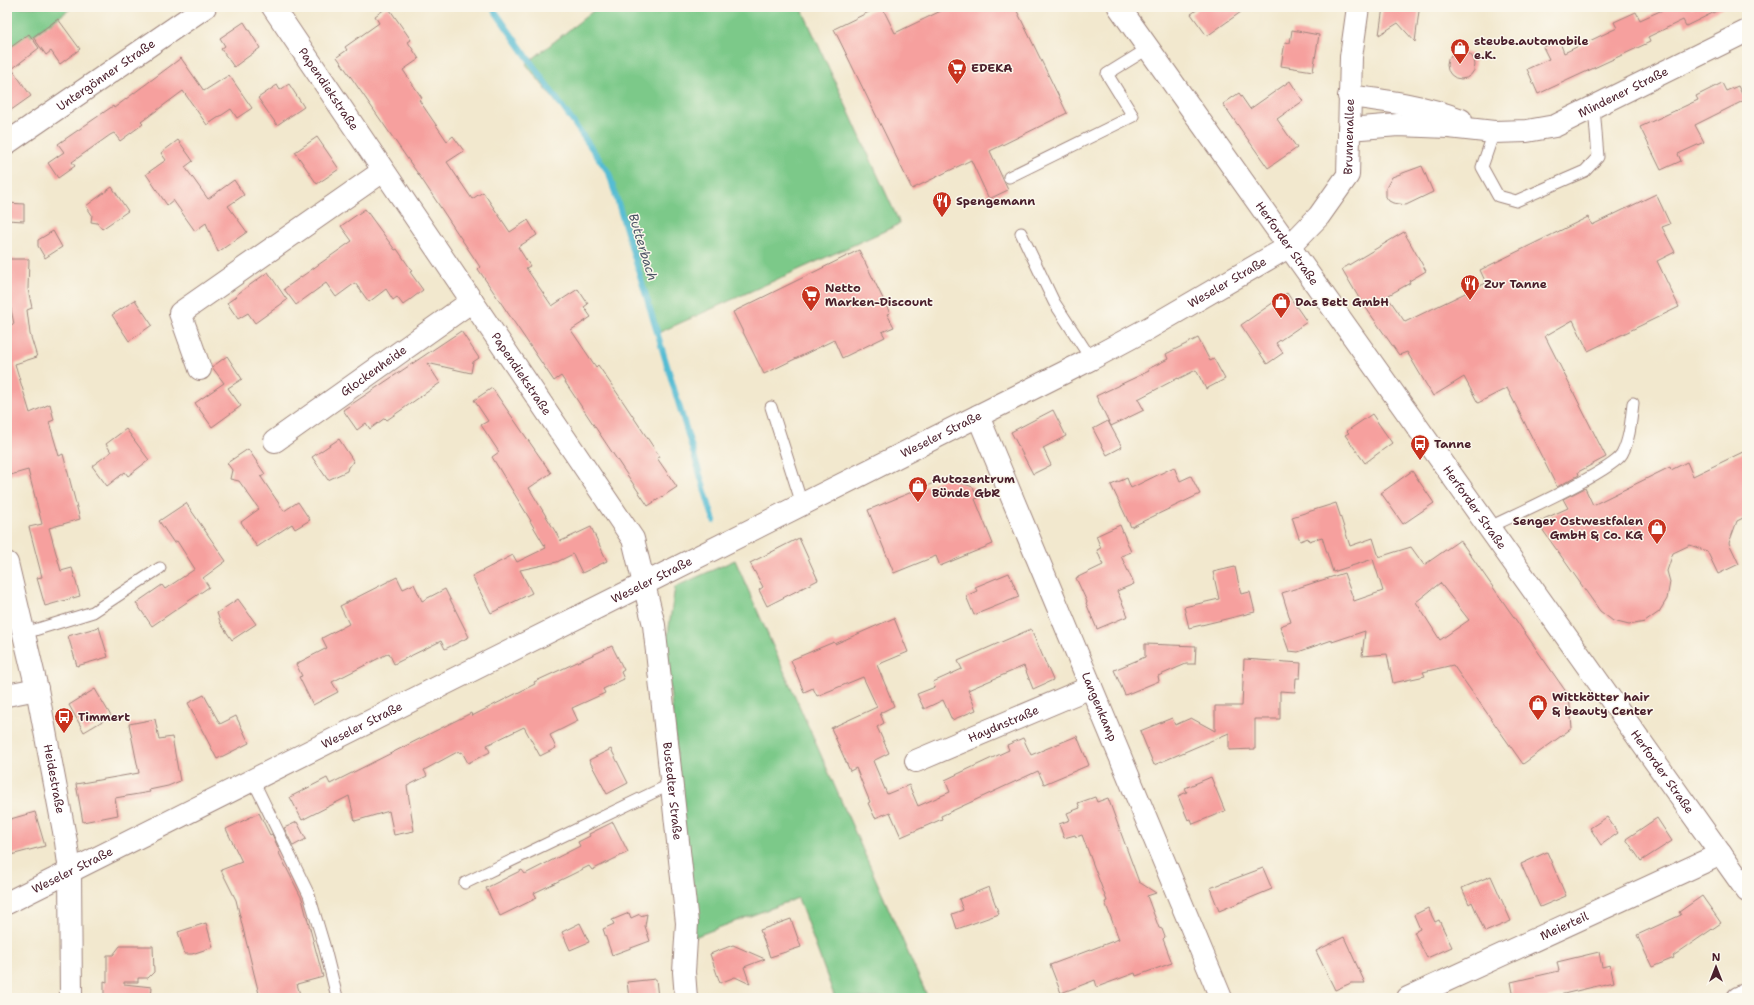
<svg xmlns="http://www.w3.org/2000/svg" width="1754" height="1005" viewBox="0 0 1754 1005" font-family="'Shantell Sans',sans-serif">
<rect width="100%" height="100%" fill="#fbf7ec"/>
<filter id="ink" filterUnits="userSpaceOnUse"><feTurbulence type="fractalNoise" baseFrequency=".025" numOctaves="2"/><feDisplacementMap in="SourceGraphic" scale="8" xChannelSelector="R" yChannelSelector="G"/><feConvolveMatrix kernelMatrix="1 2 1 2 8 2 1 2 1" color-interpolation-filters="sRGB"/></filter>
<filter id="wash" filterUnits="userSpaceOnUse"><feTurbulence type="fractalNoise" baseFrequency=".012" numOctaves="4" result="noise"/><feDisplacementMap in="SourceGraphic" scale="16" xChannelSelector="R" yChannelSelector="G"/><feGaussianBlur stdDeviation="0.9" result="paint"/><feColorMatrix in="noise" values="0 0 0 0 0 0 0 0 0 0 0 0 0 0 0 0 0 1.4 0 .05"/><feComposite in="paint" operator="in"/></filter>
<g filter="url(#wash)">
<rect width="100%" height="100%" fill="#f2e8ce"/>
<g fill="#7bc989" stroke="#62745a">
<polygon points="7,7 73,7 7,54"/>
<polygon points="598,7 801,7 900,224 658,333 610,171 526,64"/>
<polygon points="735,560 928,998 835,998 798,898 694,937 666,647 675,587"/>
</g>
<g fill="none" stroke-linecap="round" stroke-linejoin="round">
<polyline stroke="#55bcd3" stroke-width="6" points="492,7 609,173 714,521"/>
</g>
<g id="blocks">
<g fill="#f6a09e" fill-rule="evenodd">
<polygon points="388,7 411,40 408,42 419,59 403,70 422,98 419,100 447,141 453,136 464,151 447,162 472,199 483,192 510,232 528,220 537,235 518,247 530,266 526,268 552,306 578,289 588,304 584,307 591,317 571,330 596,367 598,365 626,406 660,457 657,458 677,487 648,506 561,376 554,381 478,269 480,267 425,184 337,57 347,50 345,47 379,23 375,16"/>
<polygon points="879,7 882,7 895,33 949,7 1015,7 1067,113 990,151 1008,190 989,199 971,160 912,189 834,29"/>
<polygon points="1201,7 1248,7 1207,36 1191,14"/>
<polygon points="1383,7 1426,7 1419,11 1415,42 1398,23 1379,35"/>
<polygon points="1669,7 1725,7 1686,26 1683,20 1648,37 1650,42 1538,94 1527,69 1549,59 1543,47 1559,40 1564,53 1617,28 1614,22 1636,12 1640,20"/>
<polygon points="58,19 80,49 60,64 51,51 46,55 33,37"/>
<polygon points="244,22 260,48 234,67 221,49 225,46 220,38"/>
<polygon points="1292,30 1319,35 1313,71 1281,66 1285,42 1290,43"/>
<polygon points="29,34 39,48 12,69 31,96 7,113 7,50"/>
<circle cx="1461" cy="65" r="14"/>
<polygon points="181,58 204,91 229,75 252,108 237,118 231,109 207,125 183,91 141,122 143,124 120,141 114,133 110,135 72,162 75,166 58,178 48,163 64,152 58,144 113,106 114,108"/>
<polygon points="1290,81 1303,101 1277,119 1297,148 1268,168 1223,104 1239,93 1250,109"/>
<polygon points="1722,83 1726,91 1738,86 1745,100 1695,125 1704,142 1678,154 1681,161 1661,170 1640,127 1698,100 1696,96"/>
<polygon points="289,84 304,107 277,125 258,98 277,85 280,90"/>
<polygon points="317,137 339,169 317,184 295,152"/>
<polygon points="178,140 193,161 185,167 208,199 234,180 244,195 228,206 247,232 218,252 206,223 195,231 173,200 167,205 146,174 166,160 161,153"/>
<polygon points="1422,166 1433,192 1406,205 1393,203 1389,201 1386,197 1386,188 1392,177"/>
<polygon points="112,187 128,211 102,229 97,223 91,222 92,215 86,206"/>
<polygon points="1656,194 1670,224 1662,227 1675,252 1657,261 1679,307 1588,351 1573,320 1545,336 1606,457 1578,472 1579,475 1557,487 1507,388 1478,403 1464,377 1433,396 1407,352 1399,355 1359,298 1342,269 1404,232 1426,271 1409,281 1410,283 1387,296 1405,322 1486,283 1480,270 1588,217 1592,225"/>
<polygon points="7,203 24,204 24,221 7,220"/>
<polygon points="365,209 395,250 397,249 412,271 410,272 423,290 403,305 397,297 393,300 386,289 369,302 355,283 336,297 326,283 296,305 284,289 352,241 341,226"/>
<polygon points="53,231 62,247 45,258 38,246 38,240"/>
<polygon points="859,250 890,313 887,314 894,327 882,332 885,337 842,358 834,340 764,374 733,312"/>
<polygon points="7,259 29,259 28,289 32,308 27,310 30,334 37,357 15,364 30,413 50,404 54,420 49,422 59,456 63,454 80,519 49,528 61,571 72,568 80,596 45,606 37,578 42,577 29,527 42,524 28,470 7,476 7,325 14,324 7,290"/>
<polygon points="268,272 287,300 255,323 248,313 238,319 227,303 237,296 236,295"/>
<polygon points="1287,293 1307,322 1276,343 1283,353 1267,364 1241,325"/>
<polygon points="135,300 152,325 129,341 112,315"/>
<polygon points="461,331 479,358 473,362 471,373 427,363 440,383 387,420 385,418 370,429 366,423 357,430 343,410"/>
<polygon points="1198,338 1210,361 1214,359 1225,379 1206,389 1196,370 1178,379 1178,378 1138,399 1144,410 1111,426 1096,396 1149,371 1148,369 1168,359 1166,354"/>
<polygon points="227,356 242,379 228,388 241,406 212,427 195,403 224,383 212,367"/>
<polygon points="492,388 551,473 529,488 561,541 591,527 607,561 582,573 573,554 557,562 520,570 532,593 491,613 472,576 513,555 517,562 546,548 530,521 531,521 492,457 499,452 481,425 488,421 474,400"/>
<polygon points="1053,410 1066,436 1043,448 1051,465 1033,474 1011,432"/>
<polygon points="1372,414 1392,443 1365,463 1345,435 1349,433 1347,431"/>
<polygon points="1108,421 1122,447 1107,455 1093,429"/>
<polygon points="126,429 149,460 128,476 125,472 107,486 92,466 111,452 106,444"/>
<polygon points="339,439 354,462 348,467 347,471 328,480 312,457"/>
<polygon points="248,449 265,474 261,477 284,511 298,502 310,520 295,529 292,524 257,547 241,522 259,509 239,481 230,479 232,470 227,463"/>
<polygon points="1747,450 1747,516 1737,521 1729,543 1739,564 1718,574 1707,551 1690,545 1673,553 1667,571 1670,582 1667,599 1659,612 1645,622 1629,625 1613,621 1600,611 1537,522 1568,508 1563,499 1585,488 1593,505 1670,467 1671,470 1687,462 1693,476"/>
<polygon points="1174,467 1180,481 1191,476 1200,494 1131,527 1111,485 1127,478 1131,488"/>
<polygon points="1412,471 1434,503 1403,524 1381,493"/>
<polygon points="946,478 973,487 978,498 975,499 993,544 940,566 936,556 894,573 868,510"/>
<polygon points="186,503 226,561 203,578 209,587 152,626 136,603 162,585 165,589 195,569 177,541 174,543 159,521"/>
<path d="M1336,503L1350,546L1373,538L1379,557L1411,547L1424,565L1460,540L1569,696L1572,728L1523,764L1453,665L1423,672L1425,676L1393,683L1387,654L1362,656L1365,631L1332,642V640L1298,652L1289,651L1280,626L1291,622L1282,593L1344,573L1354,601L1383,591L1373,559L1333,572L1322,537L1309,541L1308,538L1300,541L1292,517ZM1440,583L1469,620L1440,640L1416,602Z"/>
<polygon points="1120,525 1131,552 1121,556 1134,584 1117,591 1128,616 1097,629 1086,603 1087,602 1076,578 1103,565 1097,550 1101,548 1096,536"/>
<polygon points="799,538 818,580 767,606 759,590 763,587 750,563"/>
<polygon points="1235,567 1241,594 1250,592 1255,612 1189,628 1184,607 1219,599 1213,572"/>
<polygon points="1009,573 1019,597 974,615 966,596 977,591 975,587"/>
<polygon points="397,577 403,589 414,584 422,601 445,589 469,637 445,649 441,641 394,664 389,653 332,682 338,692 313,705 299,677 302,676 296,664 327,648 322,638 349,624 340,606"/>
<polygon points="238,599 256,624 232,640 221,624 217,613"/>
<polygon points="894,618 908,652 877,665 894,706 880,713 884,723 877,727 889,753 873,761 887,794 909,785 918,806 950,792 945,780 1009,750 1007,745 1023,738 1031,755 1077,736 1089,765 1044,784 1038,771 941,816 942,819 901,837 890,812 875,818 868,803 870,802 856,768 850,771 831,728 877,707 863,677 817,696 813,688 804,692 791,660 834,642 835,644"/>
<polygon points="99,627 108,657 77,666 68,636"/>
<polygon points="1031,629 1053,680 1033,689 1024,666 968,690 976,710 952,720 943,700 924,709 917,694 935,687 933,682 962,669 958,661"/>
<polygon points="1145,644 1196,646 1195,664 1186,664 1158,676 1159,681 1125,695 1114,670 1145,657"/>
<polygon points="612,646 624,670 621,672 624,679 603,689 605,693 572,708 578,721 550,735 556,748 540,756 524,727 487,745 490,752 468,763 462,752 460,753 459,751 424,770 427,776 407,786 414,831 394,835 389,811 355,821 349,796 302,820 290,797 327,778 330,784 471,713 472,716 535,684 534,682"/>
<polygon points="1244,659 1301,663 1300,678 1296,678 1295,692 1280,691 1280,719 1255,719 1255,749 1229,750 1229,733 1154,765 1140,731 1172,718 1175,725 1191,718 1215,731 1215,706 1242,706"/>
<polygon points="95,689 111,716 84,732 69,705"/>
<polygon points="204,695 220,724 236,716 249,743 217,759 188,703"/>
<polygon points="155,719 159,739 172,737 180,781 168,786 149,790 150,792 115,798 118,815 83,822 76,784 139,773 129,724"/>
<polygon points="611,749 628,783 607,794 589,760"/>
<polygon points="1211,777 1225,811 1193,824 1191,819 1188,820 1178,796 1187,792 1185,788"/>
<polygon points="1095,797 1097,802 1108,798 1139,882 1156,893 1147,896 1159,928 1162,929 1165,937 1163,939 1172,963 1136,976 1135,973 1097,987 1095,980 1061,993 1050,965 1119,939 1105,902 1107,901 1082,835 1076,837 1075,835 1064,838 1059,824 1070,820 1067,813 1080,808 1078,803"/>
<polygon points="35,812 45,846 7,856 7,820"/>
<polygon points="259,813 270,835 272,834 280,852 279,853 302,899 323,977 297,984 301,998 260,998 236,900 221,870 242,862 226,829"/>
<polygon points="1607,817 1618,833 1601,845 1590,828"/>
<polygon points="1657,818 1672,841 1641,861 1626,839"/>
<polygon points="297,822 306,839 293,846 284,828"/>
<polygon points="613,822 628,852 592,870 589,866 571,875 534,893 537,898 500,916 486,888 522,870 525,874 580,846 578,842 590,836 589,834"/>
<polygon points="1547,852 1566,896 1540,907 1521,864"/>
<polygon points="1263,868 1272,889 1219,911 1210,888"/>
<polygon points="1491,876 1511,921 1485,932 1472,902 1469,904 1462,888"/>
<polygon points="989,887 999,914 957,929 952,914 963,910 959,899"/>
<polygon points="1702,896 1721,923 1673,956 1674,958 1652,967 1637,935 1681,915 1679,912"/>
<polygon points="1428,908 1435,922 1439,920 1452,947 1427,958 1414,932 1420,929 1414,915"/>
<polygon points="629,913 631,918 640,914 640,916 647,914 645,926 650,941 612,955 603,929 614,924 612,920"/>
<polygon points="791,919 801,947 770,957 760,930"/>
<polygon points="206,923 213,947 192,954 185,954 178,932"/>
<polygon points="580,923 589,942 570,950 562,932"/>
<polygon points="1344,937 1365,983 1351,983 1335,990 1316,951"/>
<polygon points="733,945 765,959 744,967 750,984 735,977 720,983 710,954"/>
<polygon points="120,946 153,946 154,972 148,978 138,978 138,982 124,982 124,984 152,987 151,998 104,998 104,981 107,982 107,955 113,955"/>
<polygon points="1599,952 1602,967 1610,965 1614,982 1547,998 1514,998 1511,982 1559,971 1557,962"/>
<polygon points="656,979 658,998 629,998 627,982"/>
</g>
</g>
</g>
<g filter="url(#ink)">
<use href="#blocks" fill-opacity="0" stroke="#9e847c" stroke-width="1"/>
<g fill="none" stroke-linecap="round" stroke-linejoin="round">
<defs>
<g id="lane">
<polyline points="1494,132 1482,167 1498,196 1516,201 1585,171 1598,157 1594,107"/>
<polyline points="1009,177 1133,116 1107,74 1149,48"/>
<polyline points="1021,233 1054,302 1091,359"/>
<polyline points="771,407 802,504"/>
<path d="M1490,527C1512,516 1613,471 1622,454C1630,439 1631,420 1633,403"/>
<polyline points="25,633 93,612 160,568"/>
<polyline points="253,780 309,895 324,945 337,997"/>
<polyline points="465,883 671,784"/>
</g>
<g id="street">
<path id="s1" d="M273,7L633,539L654,625L687,923L684,972L686,998"/>
<path id="s2" d="M7,143L205,7"/>
<polyline points="200,369 180,313 383,171"/>
<path id="s3" d="M978,416L1221,998"/>
<path id="s4" d="M275,441L472,301"/>
<path id="s5" d="M7,563L37,689L66,842L70,871L71,998"/>
<polyline points="7,695 37,689"/>
<path id="s6" d="M916,761L1091,687"/>
<path id="s7" d="M1408,998L1721,854"/>
<polyline points="1738,998 1747,994"/>
</g>
<g id="secondary">
<path id="s8" d="M1119,7L1747,891"/>
<path d="M1349,96C1387,101 1426,106 1461,120"/>
<path id="s9" d="M1349,129L1398,125L1449,127L1494,132L1527,131L1555,126L1747,31"/>
<path id="s10" d="M7,903L644,584L1091,359L1149,328L1290,246L1319,216L1348,175L1351,57L1358,7"/>
</g>
</defs>
<use href="#lane" stroke="#9e847c" stroke-width="13"/>
<use href="#street" stroke="#9e847c" stroke-width="24"/>
<use href="#secondary" stroke="#9e847c" stroke-width="24"/>
<use href="#lane" stroke="#fff" stroke-width="11"/>
<use href="#street" stroke="#fff" stroke-width="22"/>
<use href="#secondary" stroke="#fff" stroke-width="22"/>
</g>
</g>
<defs>
<symbol id="shop-pin" viewBox="-11 -11 22 30"><path d="M0 17L-7.5 6A9.5 9.5 0 1 1 7.5 6Z" fill="#c8321e" stroke="#fbf7ec"/><path d="M-5-2.5h2.3a2.7 3.5 0 0 1 5.4 0H5L5.5 6h-11ZM-1.5-2.5h3a1.5 2.3 0 0 0-3 0Z" fill="#fff"/></symbol>
<symbol id="supermarket-pin" viewBox="-11 -11 22 30"><path d="M0 17L-7.5 6A9.5 9.5 0 1 1 7.5 6Z" fill="#c8321e" stroke="#fbf7ec"/><path d="M-6-5.5h2.5l.6 2H6L4.5 2H-2.5L-4.4-4H-6ZM-1.5 3.2a1.3 1.3 0 1 0 .1 0ZM3 3.2a1.3 1.3 0 1 0 .1 0Z" fill="#fff"/></symbol>
<symbol id="restaurant-pin" viewBox="-11 -11 22 30"><path d="M0 17L-7.5 6A9.5 9.5 0 1 1 7.5 6Z" fill="#c8321e" stroke="#fbf7ec"/><path d="M-5-6h1v4h1v-4h1v4h1v-4h1v5L-1.5 .5V6h-2V.5L-5-1ZM5-6V6H3V1.5H1.5Q1.5-4 5-6Z" fill="#fff"/></symbol>
<symbol id="bus-pin" viewBox="-11 -11 22 30"><path d="M0 17L-7.5 6A9.5 9.5 0 1 1 7.5 6Z" fill="#c8321e" stroke="#fbf7ec"/><path d="M-5-6H5V4H4V6H2V4H-2V6H-4V4H-5ZM-3.5-4V0h7V-4ZM-3.5 1.2v1.5H-2V1.2ZM2 1.2v1.5H3.5V1.2Z" fill="#fff"/></symbol>
</defs>
<g fill-rule="evenodd">
<use href="#shop-pin" x="1449" y="37" width="22" height="30"/>
<use href="#supermarket-pin" x="946" y="57" width="22" height="30"/>
<use href="#restaurant-pin" x="931" y="190" width="22" height="30"/>
<use href="#restaurant-pin" x="1459" y="273" width="22" height="30"/>
<use href="#supermarket-pin" x="800" y="284" width="22" height="30"/>
<use href="#shop-pin" x="1270" y="291" width="22" height="30"/>
<use href="#bus-pin" x="1409" y="433" width="22" height="30"/>
<use href="#shop-pin" x="907" y="475" width="22" height="30"/>
<use href="#shop-pin" x="1646" y="517" width="22" height="30"/>
<use href="#shop-pin" x="1527" y="693" width="22" height="30"/>
<use href="#bus-pin" x="53" y="706" width="22" height="30"/>
</g>
<g text-anchor="middle" dominant-baseline="central" stroke-width="3" stroke-linejoin="round" paint-order="stroke">
<g font-size="12" font-weight="bold" fill="#4a1f2b" stroke="#fbf7ec" text-anchor="start">
<text x="1474" y="41">steube.automobile<tspan x="1474" dy="14">e.K.</tspan></text>
<text x="971" y="68">EDEKA</text>
<text x="956" y="201">Spengemann</text>
<text x="1484" y="284">Zur Tanne</text>
<text x="825" y="288">Netto<tspan x="825" dy="14">Marken-Discount</tspan></text>
<text x="1295" y="302">Das Bett GmbH</text>
<text x="1434" y="444">Tanne</text>
<text x="932" y="479">Autozentrum<tspan x="932" dy="14">Bünde GbR</tspan></text>
<text x="1643" y="521" text-anchor="end">Senger Ostwestfalen<tspan x="1643" dy="14">GmbH &amp; Co. KG</tspan></text>
<text x="1552" y="697">Wittkötter hair<tspan x="1552" dy="14">&amp; beauty Center</tspan></text>
<text x="78" y="717">Timmert</text>
</g>
<g font-size="12" fill="#4a1f2b" stroke="#fbf7ec">
<text stroke="none"><textPath href="#s2" startOffset="120">Untergönner Straße</textPath></text>
<text stroke="none"><textPath href="#s1" startOffset="99">Papendiekstraße</textPath></text>
<text stroke="none"><textPath href="#s9" startOffset="283">Mindener Straße</textPath></text>
<text stroke="none"><textPath href="#s10" startOffset="1572">Brunnenallee</textPath></text>
<text stroke="none"><textPath href="#s8" startOffset="290">Herforder Straße</textPath></text>
<text stroke="none"><textPath href="#s10" startOffset="1369">Weseler Straße</textPath></text>
<text stroke="none"><textPath href="#s4" startOffset="121">Glockenheide</textPath></text>
<text stroke="none"><textPath href="#s1" startOffset="443">Papendiekstraße</textPath></text>
<text stroke="none"><textPath href="#s10" startOffset="1045">Weseler Straße</textPath></text>
<text stroke="none"><textPath href="#s8" startOffset="614">Herforder Straße</textPath></text>
<text stroke="none"><textPath href="#s10" startOffset="721">Weseler Straße</textPath></text>
<text stroke="none"><textPath href="#s3" startOffset="315">Langenkamp</textPath></text>
<text stroke="none"><textPath href="#s6" startOffset="95">Haydnstraße</textPath></text>
<text stroke="none"><textPath href="#s10" startOffset="397">Weseler Straße</textPath></text>
<text stroke="none"><textPath href="#s8" startOffset="938">Herforder Straße</textPath></text>
<text stroke="none"><textPath href="#s5" startOffset="221">Heidestraße</textPath></text>
<text stroke="none"><textPath href="#s1" startOffset="898">Bustedter Straße</textPath></text>
<text stroke="none"><textPath href="#s10" startOffset="73">Weseler Straße</textPath></text>
<text stroke="none"><textPath href="#s7" startOffset="172">Meierteil</textPath></text>
</g>
<g font-size="13" font-style="italic" fill="#4e5666" stroke="#fbf7ec">
<text transform="translate(643 247) rotate(73)">Butterbach</text>
</g>
</g>
<rect width="1754" height="1005" fill="none" stroke="#fbf7ec" stroke-width="24"/>
<g transform="translate(1716 967)" stroke="#fbf7ec" stroke-width="3" paint-order="stroke">
<path d="M0-3L7 15L0 10L-7 15Z" fill="#4a1f2b"/>
<text y="-6" font-size="11" font-weight="bold" text-anchor="middle" fill="#4a1f2b">N</text>
</g>
</svg>
